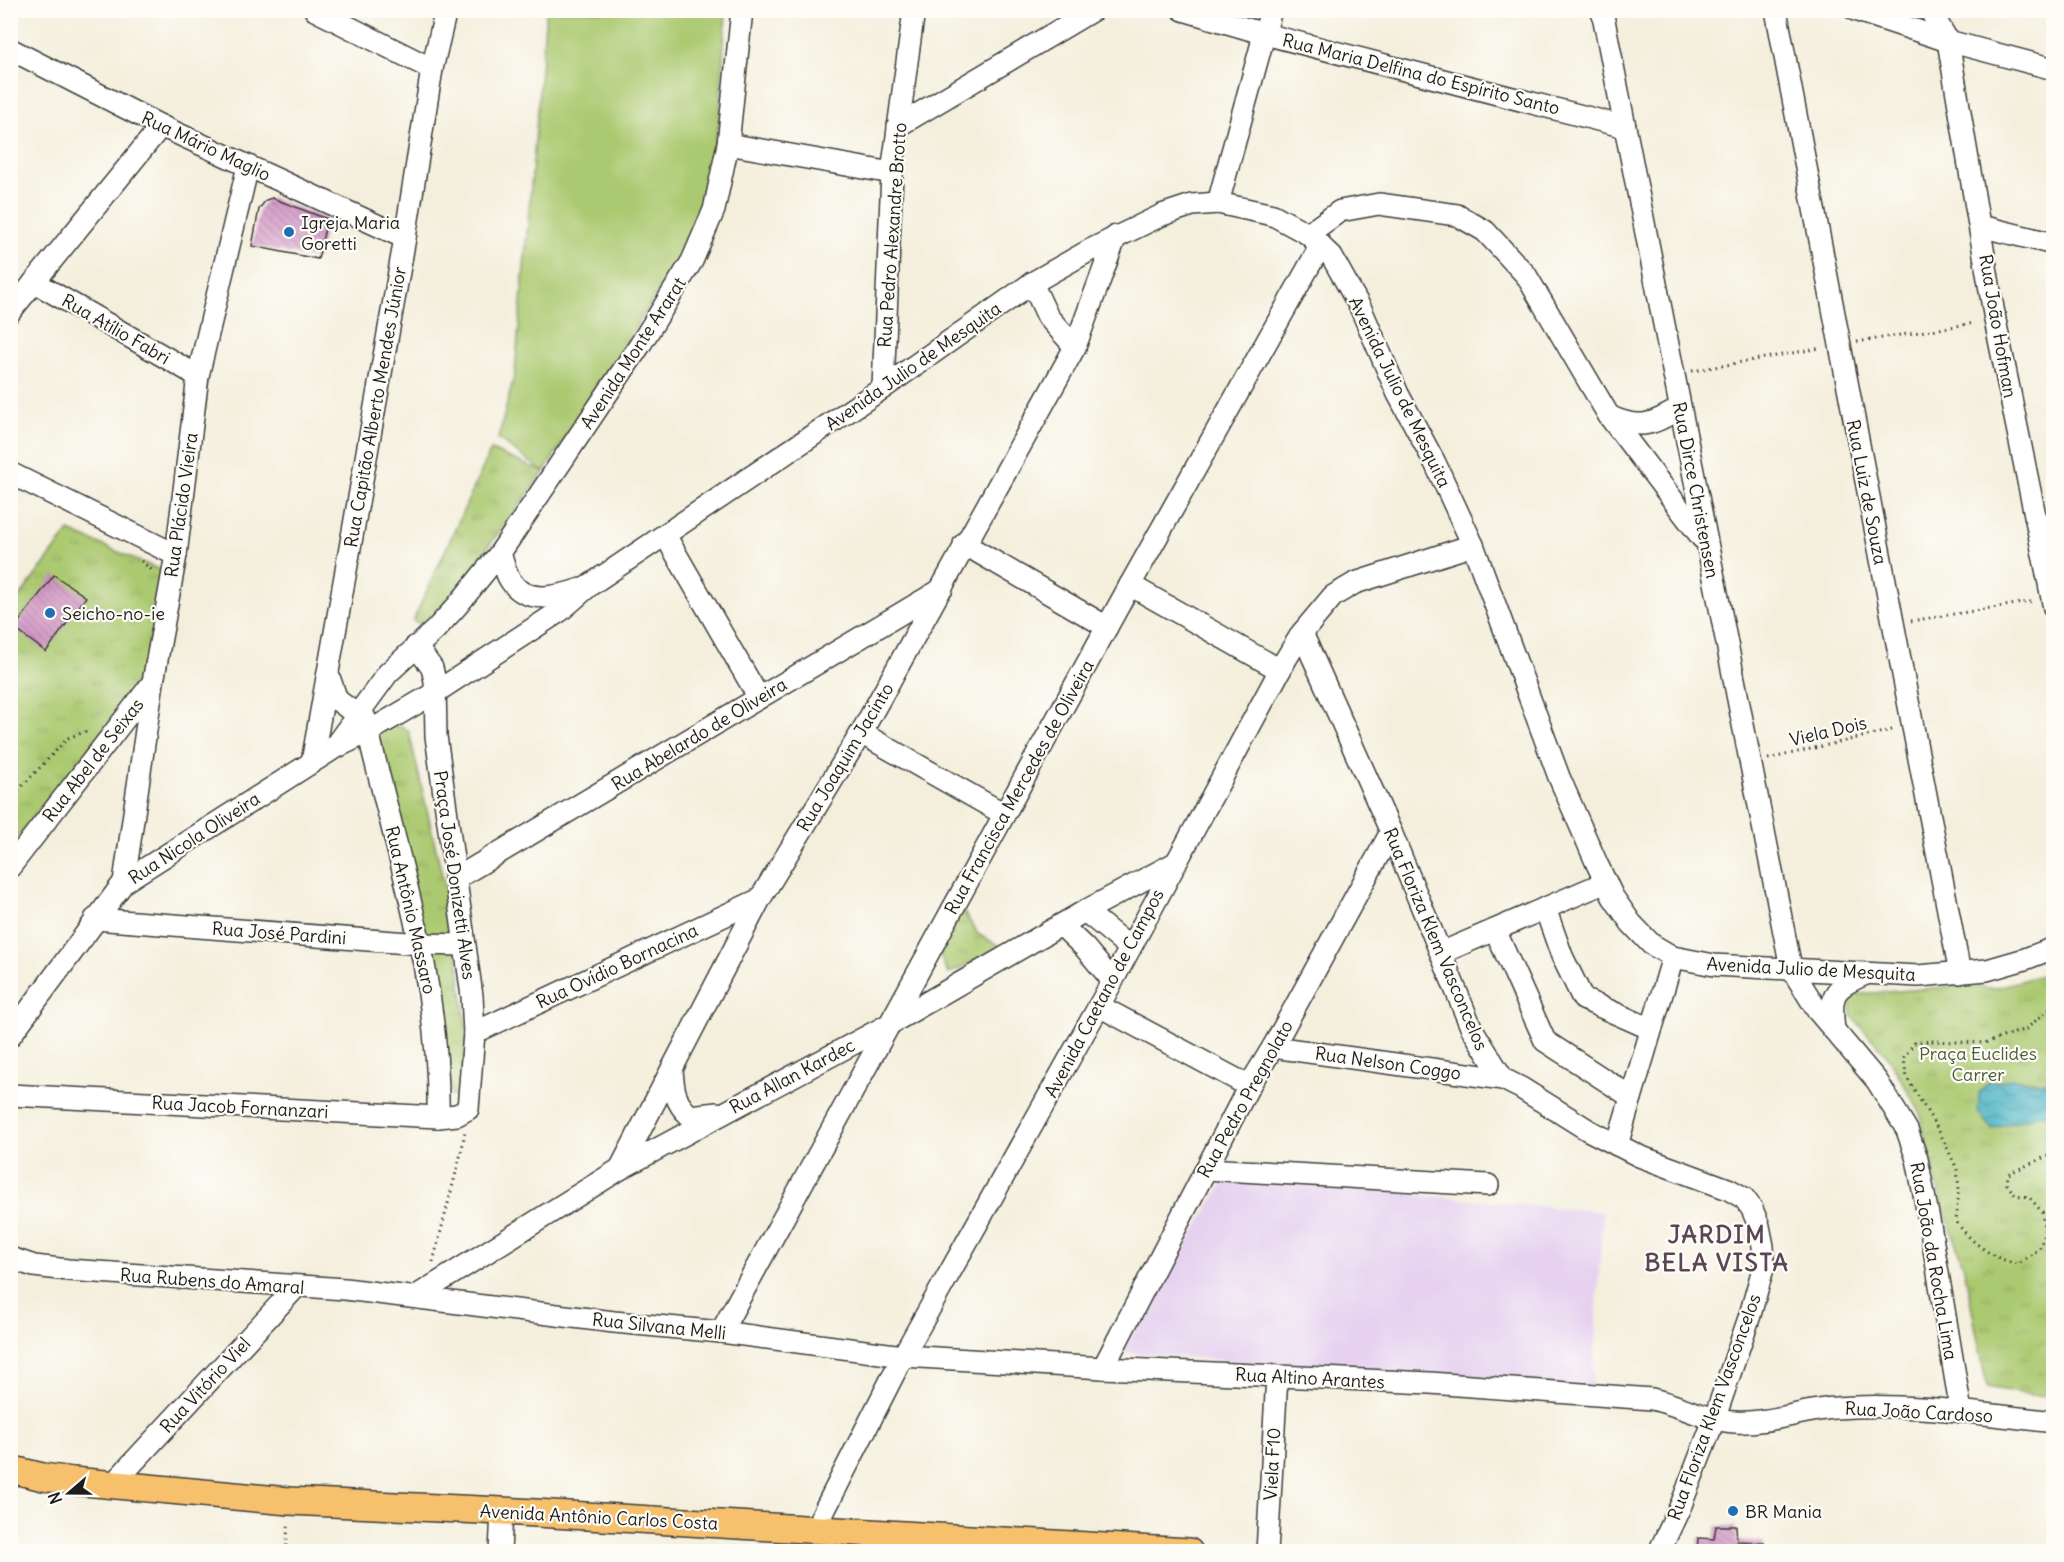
<svg xmlns="http://www.w3.org/2000/svg" width="2064" height="1562" viewBox="0 0 2064 1562" font-family="Delius,sans-serif">
<defs>
<pattern id="park-tufts" width="24" height="20" patternUnits="userSpaceOnUse" patternTransform="scale(1.5)"><rect width="24" height="20" fill="#abc970"/><path d="M3 7l-1-3M5 7V3M7 7l1-3M15 17l-1-3M17 17v-4M19 17l1-3" fill="none" stroke="#93ac60"/></pattern>
<pattern id="water-waves" width="16" height="10" patternUnits="userSpaceOnUse" patternTransform="scale(1.5)"><rect width="16" height="10" fill="#46b2c3"/><path d="M0 5q4-4 8 0t8 0" fill="none" stroke="#3a909e"/></pattern>
<pattern id="building-back-hatch" width="6" height="6" patternUnits="userSpaceOnUse" patternTransform="scale(1.5)"><rect width="6" height="6" fill="#d194c4"/><path d="M-1 5l2 2M0 0l6 6M5-1l2 2" fill="none" stroke="#a9789e"/></pattern>
</defs>
<rect width="100%" height="100%" fill="#fdfcf7"/>
<filter id="ink" filterUnits="userSpaceOnUse"><feTurbulence type="fractalNoise" baseFrequency=".0167" numOctaves="2"/><feDisplacementMap in="SourceGraphic" scale="12" xChannelSelector="R" yChannelSelector="G"/><feConvolveMatrix kernelMatrix="1 2 1 2 8 2 1 2 1" color-interpolation-filters="sRGB"/></filter>
<filter id="wash" filterUnits="userSpaceOnUse"><feTurbulence type="fractalNoise" baseFrequency=".008" numOctaves="4" result="noise"/><feDisplacementMap in="SourceGraphic" scale="24" xChannelSelector="R" yChannelSelector="G"/><feGaussianBlur stdDeviation="1.35" result="paint"/><feColorMatrix in="noise" values="0 0 0 0 0 0 0 0 0 0 0 0 0 0 0 0 0 1.4 0 .05"/><feComposite in="paint" operator="in"/></filter>
<g filter="url(#wash)">
<rect width="100%" height="100%" fill="#f4efdd"/>
<polygon fill="#e6d2f0" points="1227,1177 1603,1212 1592,1389 1122,1352"/>
<polygon fill="#abc970" stroke="#647246" stroke-width="1.5" points="546,11 726,11 719,124 693,237 544,472 498,439 515,373"/>
<g fill="url(#park-tufts)" stroke="#647246" stroke-width="1.5">
<polygon points="491,450 544,472 428,627 413,621"/>
<polygon points="69,531 165,572 148,677 11,845 11,608"/>
<polygon points="389,726 402,726 409,732 445,888 457,949 467,1035 460,1094 452,1096 426,953 374,740"/>
<polygon points="961,908 978,934 1003,948 948,974 940,955"/>
<polygon points="2053,969 2053,1396 2032,1395 1987,1387 1964,1268 1939,1193 1919,1110 1888,1057 1851,1015 1850,995 1959,986 1994,988 2039,976"/>
</g>
<polygon fill="url(#water-waves)" stroke="#316770" stroke-width="1.5" points="2013,1079 2041,1082 2053,1081 2053,1114 2045,1113 1992,1129 1978,1111 1979,1093 1989,1082"/>
<g id="blocks">
<g fill="url(#building-back-hatch)">
<polygon points="272,198 327,219 318,259 252,246 259,209 266,200"/>
<polygon points="54,575 86,597 46,652 14,628"/>
<polygon points="1716,1526 1736,1526 1737,1541 1764,1542 1764,1552 1697,1552 1698,1538 1714,1539"/>
</g>
</g>
</g>
<g filter="url(#ink)">
<use href="#blocks" fill-opacity="0" stroke="#3c3c39" stroke-width="1.5"/>
<g fill="none" stroke-linecap="round" stroke-linejoin="round">
<defs>
<g id="minor">
<polyline points="315,10 432,69"/>
<polyline points="1183,10 1265,34 1625,127"/>
<polyline points="1602,10 1791,968 1817,1010 1877,1081 1907,1130 1917,1159 1930,1225 1961,1412"/>
<polyline points="1776,10 1960,973"/>
<polyline points="1855,10 1948,41 2054,69"/>
<polyline points="1930,10 1948,41 1995,320 2054,608"/>
<polyline points="10,49 161,126 405,238"/>
<polyline points="898,126 1093,10"/>
<polyline points="728,144 892,173"/>
<polyline points="1218,203 1271,10"/>
<polyline points="1980,226 2054,244"/>
<polyline points="1308,234 1340,211 1379,204 1457,215 1485,231 1526,275 1609,416 1702,538"/>
<polyline points="34,282 198,376"/>
<polyline points="1032,283 1048,317 1075,347"/>
<polyline points="10,312 161,126"/>
<polyline points="883,388 892,173 914,10"/>
<path d="M1609,416C1639,430 1653,425 1680,408"/>
<polyline points="10,473 176,555"/>
<polyline points="665,535 759,698"/>
<polyline points="964,544 1107,627"/>
<path d="M500,553C503,562 505,572 510,580C526,605 558,597 581,589"/>
<polyline points="1130,585 1280,670"/>
<polyline points="1302,633 1391,832 1471,1027 1503,1079 1521,1088 1588,1130 1639,1156 1728,1189 1744,1198 1752,1209 1759,1226 1763,1246 1764,1265 1750,1315 1714,1420 1681,1505 1659,1552"/>
<polyline points="328,674 337,700 356,714"/>
<path d="M365,718C395,851 441,979 438,1117"/>
<polyline points="861,733 1004,814"/>
<polyline points="334,747 388,673 435,630 457,606 500,553 640,345 692,261 714,210 728,144 742,10"/>
<polyline points="312,762 405,238 432,69 446,10"/>
<polyline points="10,867 151,685"/>
<polyline points="455,879 942,589"/>
<polyline points="124,882 153,682 176,555 198,376 248,166"/>
<polyline points="1545,908 1562,956 1583,999 1651,1029"/>
<polyline points="1085,911 1129,947"/>
<polyline points="95,919 421,944 463,945"/>
<polyline points="1061,925 1085,948 1112,980"/>
<polyline points="1495,930 1545,1041 1631,1097"/>
<polyline points="1441,953 1606,882"/>
<polyline points="1099,1006 1249,1086"/>
<path d="M1834,1030C1830,994 1832,988 1866,974"/>
<polyline points="474,1033 760,899"/>
<polyline points="10,1036 124,882 333,749 368,732 436,692 560,611 590,585 883,388 1032,283 1092,249 1162,215 1192,205 1218,203 1273,215 1308,234 1332,257 1361,309 1398,394 1435,463 1473,545 1559,777 1597,864 1613,897 1631,923 1651,944 1673,957 1714,965 1918,976 1987,970 2025,959 2054,948"/>
<polyline points="1273,1047 1503,1079"/>
<path d="M672,1069C673,1088 675,1103 690,1116L717,1113"/>
<polyline points="10,1095 438,1117 457,1115 468,1109 474,1033 472,996 436,736 435,681 432,668 416,646"/>
<polyline points="1617,1145 1673,957"/>
<polyline points="620,1169 760,899 861,733 1075,347 1116,236"/>
<polyline points="1206,1169 1488,1185"/>
<path d="M10,1258L34,1266L68,1270L345,1289L614,1322L721,1332L903,1356L1103,1368L1430,1383L1652,1399C1680,1405 1707,1421 1735,1422C1769,1424 1802,1410 1835,1408C1907,1402 1981,1414 2054,1422"/>
<polyline points="415,1297 620,1169 888,1025 1085,911 1175,863"/>
<polyline points="721,1332 1130,585 1321,245"/>
<polyline points="1103,1368 1249,1086 1273,1047 1391,832"/>
<polyline points="114,1483 296,1287"/>
<polyline points="815,1529 903,1356 1099,1006 1286,659 1302,633 1333,596 1355,583 1473,545"/>
<polyline points="500,1552 502,1511"/>
<polyline points="1267,1552 1277,1376"/>
</g>
<polyline id="major" points="10,1469 43,1477 73,1481 289,1501 502,1511 1189,1552"/>
</defs>
<use href="#minor" stroke="#3c3c39" stroke-width="24"/>
<use href="#major" stroke="#3c3c39" stroke-width="30"/>
<g stroke="#3c3c39" stroke-width="3" stroke-dasharray="1.5 4.5" stroke-linecap="butt">
<polyline points="1857,342 1975,323"/>
<polyline points="1692,371 1821,348"/>
<polyline points="141,561 154,572"/>
<polyline points="1911,621 2035,601"/>
<polyline points="1768,759 1896,729"/>
<polyline points="10,799 68,738 90,730"/>
<path d="M2054,1005L2026,1029L1985,1043L1930,1041L1914,1043L1904,1057L1906,1076L1940,1133L1957,1169L1959,1189L1956,1221C1970,1242 1993,1259 2018,1264L2039,1249L2045,1234L2042,1212L2029,1197L2015,1195L2007,1184L2008,1174L2054,1153"/>
<polyline points="2042,1212 2054,1214"/>
<polyline points="433,1262 462,1149 465,1131"/>
<polyline points="286,1552 288,1524"/>
</g>
<use href="#minor" stroke="#fff" stroke-width="21"/>
<use href="#major" stroke="#f7c06c" stroke-width="27"/>
</g>
</g>
<g fill="#1f6fb2" stroke="#fdfcf7" stroke-width="2">
<circle cx="289" cy="232" r="6"/>
<circle cx="50" cy="613" r="6"/>
<circle cx="1733" cy="1511" r="6"/>
</g>
<g text-anchor="middle" dominant-baseline="central" stroke-width="4.5" stroke-linejoin="round" paint-order="stroke">
<g font-size="18" fill="#1c1c1c" stroke="#fdfcf7">
<text transform="translate(1421 74) rotate(14)">Rua Maria Delfina do Espírito Santo</text>
<text transform="translate(206 146) rotate(25)">Rua Mário Maglio</text>
<text transform="translate(892 235) rotate(-86)">Rua Pedro Alexandre Brotto</text>
<text transform="translate(1998 326) rotate(80)">Rua João Hofman</text>
<text transform="translate(116 329) rotate(30)">Rua Atílio Fabri</text>
<text transform="translate(633 353) rotate(-57)">Avenida Monte Ararat</text>
<text transform="translate(913 366) rotate(-35)">Avenida Julio de Mesquita</text>
<text transform="translate(1400 392) rotate(64)">Avenida Julio de Mesquita</text>
<text transform="translate(375 407) rotate(-80)">Rua Capitão Alberto Mendes Júnior</text>
<text transform="translate(1696 490) rotate(79)">Rua Dirce Christensen</text>
<text transform="translate(1867 492) rotate(79)">Rua Luiz de Souza</text>
<text transform="translate(181 505) rotate(-82)">Rua Plácido Vieira</text>
<text transform="translate(1828 731) rotate(-13)">Viela Dois</text>
<text transform="translate(699 734) rotate(-31)">Rua Abelardo de Oliveira</text>
<text transform="translate(845 757) rotate(-59)">Rua Joaquim Jacinto</text>
<text transform="translate(93 760) rotate(-52)">Rua Abel de Seixas</text>
<text transform="translate(1019 787) rotate(-61)">Rua Francisca Mercedes de Oliveira</text>
<text transform="translate(194 838) rotate(-33)">Rua Nicola Oliveira</text>
<text transform="translate(455 875) rotate(82)">Praça José Donizetti Alves</text>
<text transform="translate(411 910) rotate(77)">Rua Antônio Massaro</text>
<text transform="translate(279 933) rotate(4)">Rua José Pardini</text>
<text transform="translate(1436 939) rotate(67)">Rua Floriza Klem Vasconcelos</text>
<text transform="translate(617 966) rotate(-25)">Rua Ovídio Bornacina</text>
<text transform="translate(1811 969) rotate(3)">Avenida Julio de Mesquita</text>
<text transform="translate(1104 993) rotate(-62)">Avenida Caetano de Campos</text>
<text transform="translate(1388 1063) rotate(8)">Rua Nelson Coggo</text>
<text transform="translate(792 1076) rotate(-28)">Rua Allan Kardec</text>
<text transform="translate(1245 1099) rotate(-61)">Rua Pedro Pregnolato</text>
<text transform="translate(240 1107) rotate(3)">Rua Jacob Fornanzari</text>
<text transform="translate(1934 1261) rotate(80)">Rua João da Rocha Lima</text>
<text transform="translate(212 1281) rotate(4)">Rua Rubens do Amaral</text>
<text transform="translate(659 1326) rotate(6)">Rua Silvana Melli</text>
<text transform="translate(1310 1378) rotate(3)">Rua Altino Arantes</text>
<text transform="translate(205 1385) rotate(-47)">Rua Vitório Viel</text>
<text transform="translate(1714 1407) rotate(-70)">Rua Floriza Klem Vasconcelos</text>
<text transform="translate(1919 1412) rotate(3)">Rua João Cardoso</text>
<text transform="translate(1272 1464) rotate(-87)">Viela F10</text>
<text transform="translate(599 1517) rotate(3)">Avenida Antônio Carlos Costa</text>
</g>
<g font-size="18" fill="#1c1c1c" stroke="#fdfcf7" text-anchor="start">
<text x="301" y="222">Igreja Maria<tspan x="301" dy="21">Goretti</tspan></text>
<text x="62" y="613">Seicho-no-ie</text>
<text x="1745" y="1511">BR Mania</text>
</g>
<g font-size="18" fill="#4e5939" stroke="#fdfcf7">
<text x="1978" y="1053">Praça Euclides<tspan x="1978" dy="21">Carrer</tspan></text>
</g>
<g font-size="24" font-weight="bold" letter-spacing="1.5" fill="#5b4657" stroke="#fdfcf7">
<text x="1717" y="1234">JARDIM<tspan x="1717" dy="28">BELA VISTA</tspan></text>
</g>
</g>
<rect width="2064" height="1562" fill="none" stroke="#fdfcf7" stroke-width="36"/>
<g transform="translate(69 1493) rotate(250)" stroke="#fdfcf7" stroke-width="4.5" paint-order="stroke">
<path d="M0-4.5L10 22L0 15L-10 22Z" fill="#1c1c1c"/>
<text y="-9" font-size="16" font-weight="bold" text-anchor="middle" fill="#1c1c1c">N</text>
</g>
</svg>
